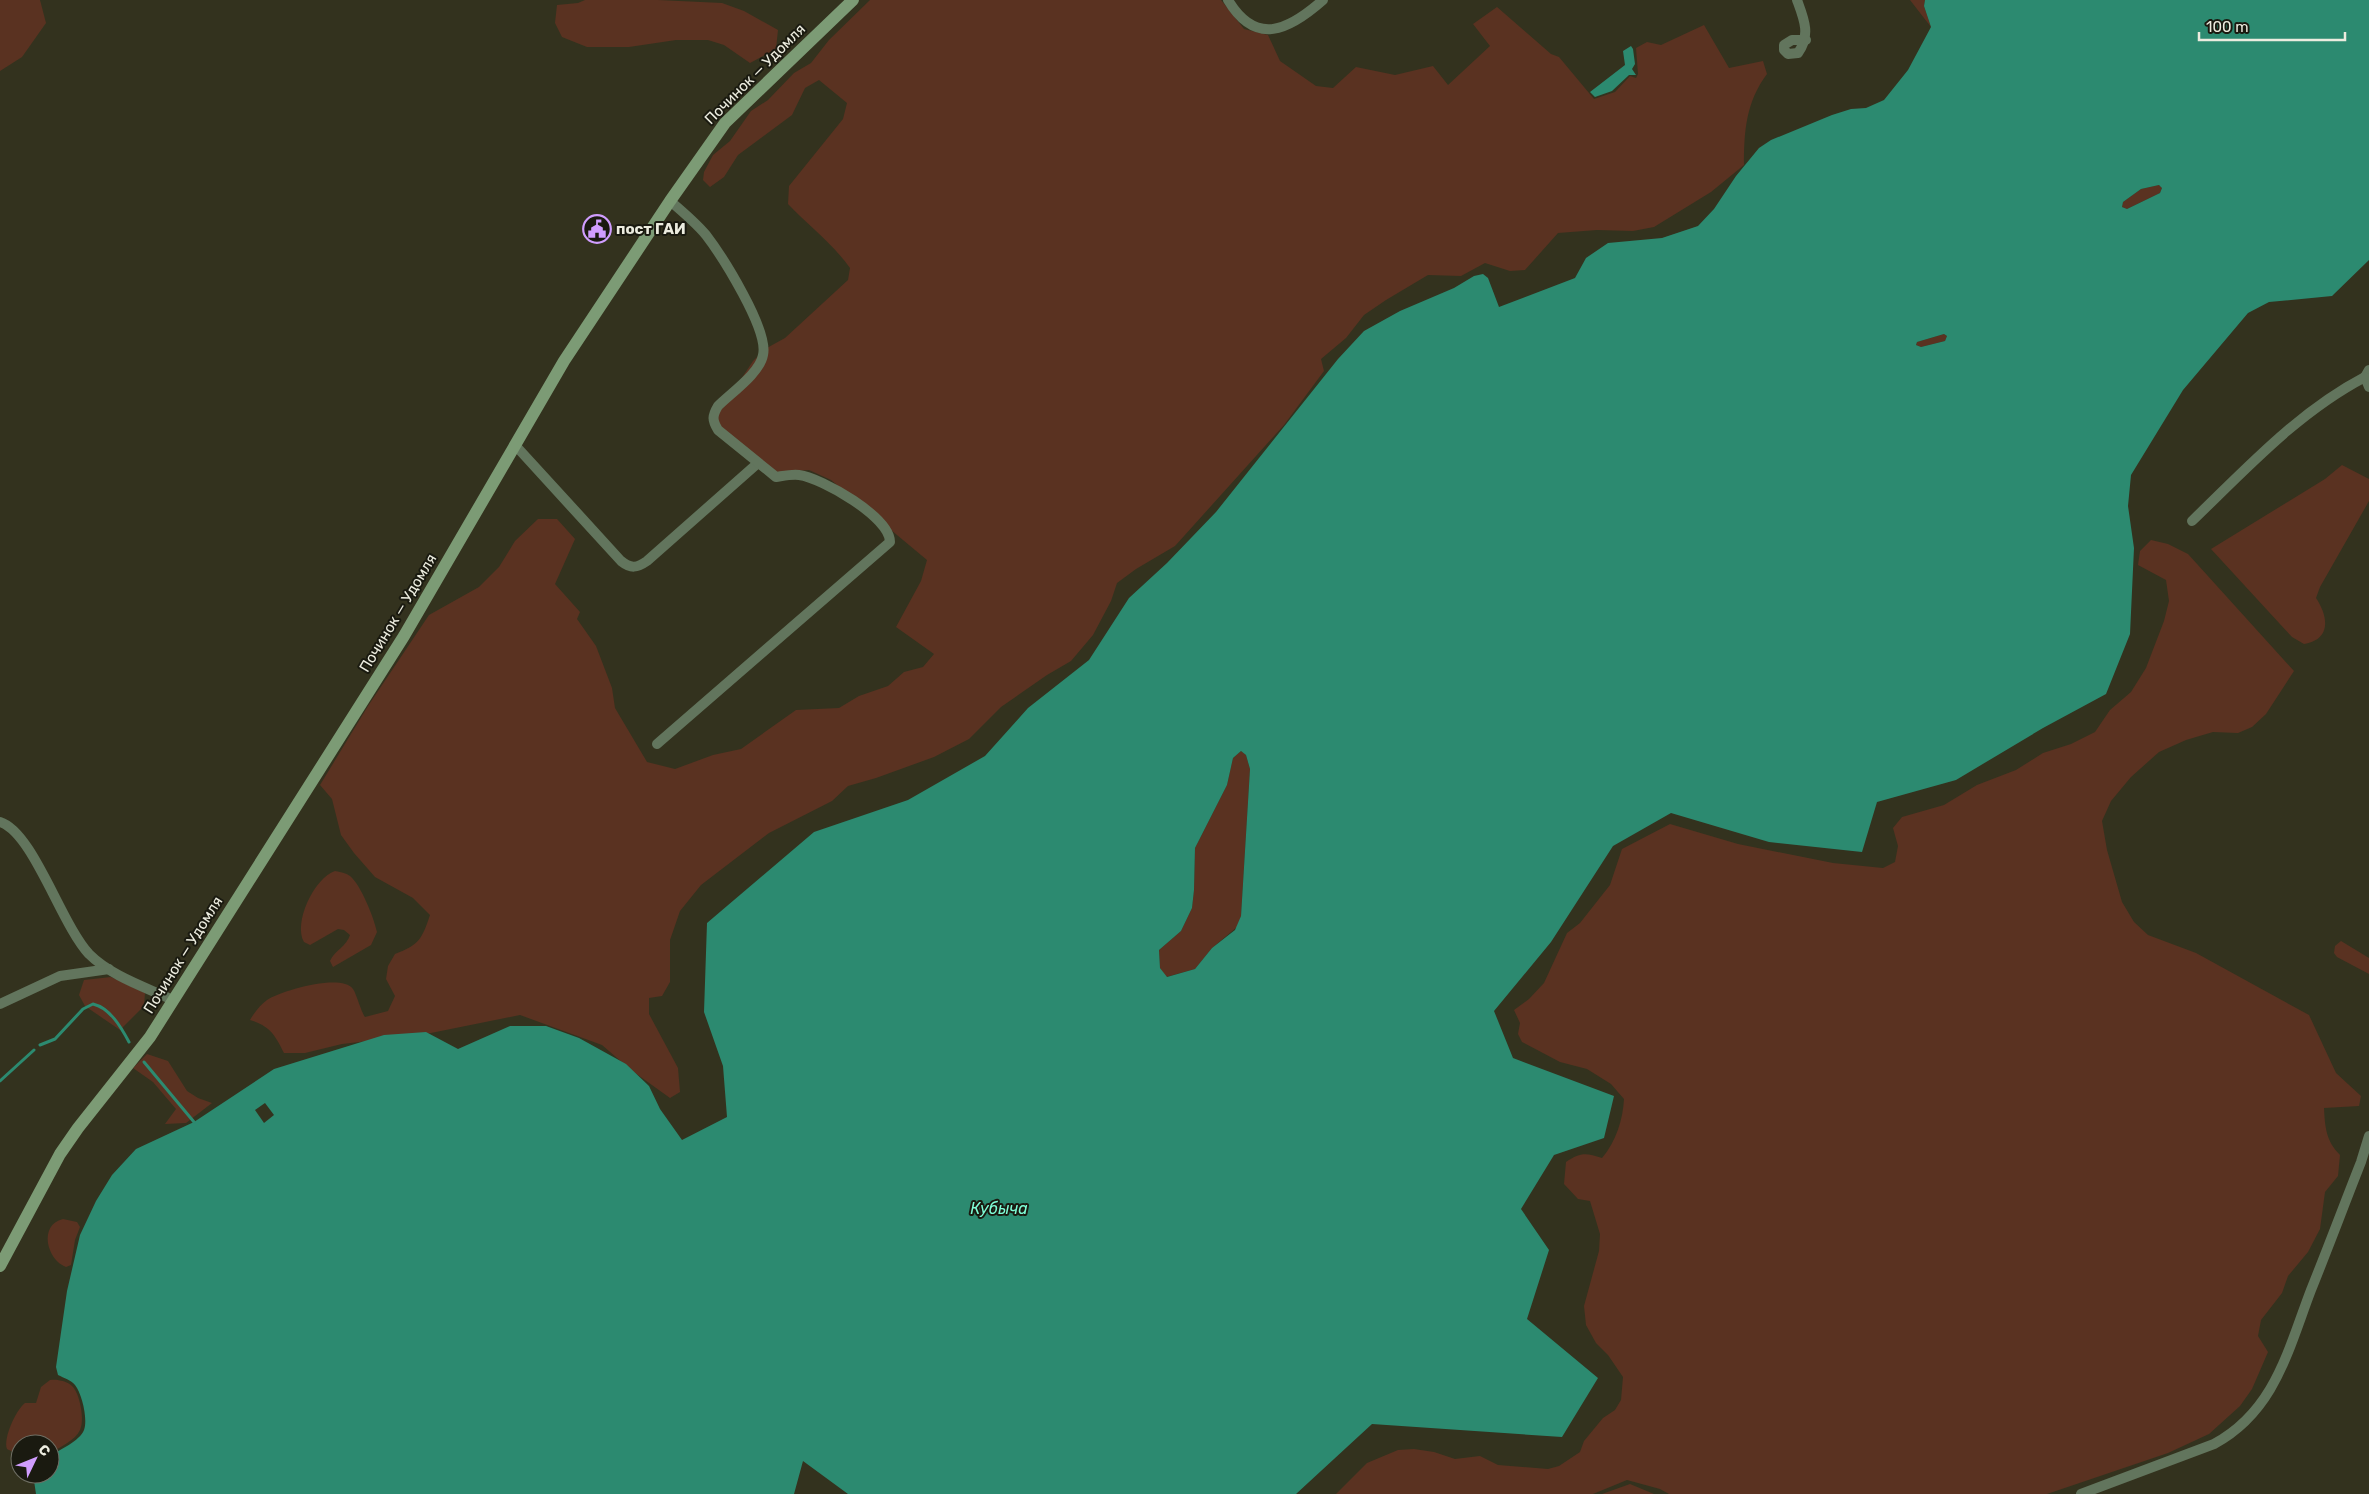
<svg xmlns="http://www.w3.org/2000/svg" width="2369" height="1494" viewBox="0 0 2369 1494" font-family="Rubik,sans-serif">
<rect width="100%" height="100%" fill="#33321e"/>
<g fill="#5a3221">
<polygon points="0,0 40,0 46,23 22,57 0,71"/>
<polygon points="585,0 658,0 722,3 744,11 778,30 776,49 750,63 724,45 708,40 676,40 629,47 587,47 562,37 555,23 557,5 578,3"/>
<path d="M870,0H1221L1244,29L1268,35L1280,61L1316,86L1333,88L1356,67L1395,75L1433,66L1448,85L1490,46L1473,24L1497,7L1551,54L1559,57L1594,99L1615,92L1630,76L1636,78L1638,74L1636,48L1647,42L1661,45L1704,25L1729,68L1763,61L1767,74C1746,102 1744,131 1744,165L1711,192L1654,227L1633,231L1597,230L1558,233L1525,270L1510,271L1485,263L1461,276L1428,275L1386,300L1364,315L1346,338L1321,359L1324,371L1284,425L1175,546L1136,569L1117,583L1111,601L1093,635L1071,661L1047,675L1001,707L969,739L934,757L876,778L848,786L832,801L769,833L701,885L680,911L670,940V982L662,996L649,998V1014L678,1068L680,1092L670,1098L631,1070L602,1045L520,1015L421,1035L342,1044L305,1053H284C275,1035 270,1026 250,1020C254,1013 260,1005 267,1000C281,991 341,973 353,989C356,993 361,1011 365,1017L388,1011L395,996L386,979L388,966L395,954C419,945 422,939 430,915L413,898L375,877L354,853L341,835L332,799L320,785L368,706L429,615L479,587L499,567L515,541L538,519H557L575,539L555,584L580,612L577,619L596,646L612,688L615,708L647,762L675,769L713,755L741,749L796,710L839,708L859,696L888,686L904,672L923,667L934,654L896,627L921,581L927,560L831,480L809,470L771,473L720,429L716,417L753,361L765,349L785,338L848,280L850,268C832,243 809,226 788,204L789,186L843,119L847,103L819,80L805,88L792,115L738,155L724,177L710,187L703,180L704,172L713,155L730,141L751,111L768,100L794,73L811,63L829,40Z"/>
<polygon points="1910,0 1925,0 1924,6 1931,27"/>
<polygon points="2159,185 2162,188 2160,193 2127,209 2122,207 2123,202 2141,189"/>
<polygon points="1944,334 1947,336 1945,341 1921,347 1916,345 1917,342"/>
<path d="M2342,465L2369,479V501L2320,587L2316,598C2328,616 2332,639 2304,644L2292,637L2211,549L2325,479Z"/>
<path d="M2151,540L2168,544L2188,554L2294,671L2266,714L2252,727L2238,733L2213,732L2186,740L2159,752L2131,777L2111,801L2102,821L2107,850L2122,902L2134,922L2148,935L2196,953L2309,1015L2336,1073L2361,1096L2359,1106L2324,1108C2325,1127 2326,1141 2340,1155L2338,1176L2325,1192L2320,1229L2308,1252L2288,1276L2282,1293L2261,1320L2258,1336L2268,1352L2252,1389L2240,1406L2209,1434L2168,1453L2047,1494H1669L1660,1489L1627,1480L1593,1494H1336L1367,1463L1398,1450L1414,1449L1434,1452L1455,1459L1480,1456L1498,1465L1548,1469L1559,1466L1580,1452L1584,1441L1603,1418L1615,1410L1621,1400L1623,1377L1608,1355L1596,1343L1586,1325L1584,1306L1599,1251L1600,1234L1590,1201L1578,1199L1564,1184L1566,1162C1581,1152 1586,1153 1602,1158C1616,1142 1623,1119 1624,1099L1611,1084L1587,1069L1560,1062L1522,1042L1518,1034L1520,1023L1514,1010L1529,999L1544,983L1567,933L1580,923L1610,885L1622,849L1670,824L1738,844L1833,863L1883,868L1895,862L1898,846L1893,828L1902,817L1944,805L1977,785L2016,770L2043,753L2071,744L2095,732L2110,710L2131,692L2146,668L2164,621L2169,601L2166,580L2138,565L2140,551Z"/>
<polygon points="1241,751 1246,755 1250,769 1241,916 1237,927 1212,948 1195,969 1166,977 1160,968 1159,950 1181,931 1192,908 1194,890 1195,848 1227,785 1233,758"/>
<path d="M335,871C340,872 346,873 350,876C361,885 374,918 377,932L371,945L333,967L330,961C334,951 347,946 350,935L344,930L338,929L310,945L304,942C293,923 314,878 335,871Z"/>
<polygon points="2341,941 2369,958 2369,974 2337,957 2334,953 2335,946"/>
<polygon points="111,977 145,993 144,1006 120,1030 85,1006 79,995 84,980"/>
<polygon points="147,1054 168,1061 187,1091 198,1098 212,1103 186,1123 165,1124 176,1109 153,1082 133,1068"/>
<path d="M63,1219L77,1222L80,1227L75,1240L71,1265L66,1267C47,1260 38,1225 63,1219Z"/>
<path d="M50,1380C57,1379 67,1381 72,1386C80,1393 85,1421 80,1430C75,1441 59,1447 50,1454V1444H20V1451L13,1452L7,1449C3,1438 16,1410 25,1403H36L41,1387Z"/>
<polygon points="1630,1484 1654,1494 1602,1494"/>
</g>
<g fill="#2c8a70" fill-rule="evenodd">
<path d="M1925,0H2369V260L2332,296L2269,302L2248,313L2183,390L2131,475L2128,506L2134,548L2130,634L2106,694L2043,728L1956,780L1877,802L1862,852L1769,842L1671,813L1613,846L1551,942L1494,1011L1513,1058L1614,1096L1604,1138L1554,1155L1521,1209L1549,1250L1527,1319L1598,1378L1562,1437L1372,1424L1296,1494H848L803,1461L794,1494H36L33,1474H50V1456C59,1450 80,1441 84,1430C88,1419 82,1394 75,1385C71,1380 64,1378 58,1375L56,1367L67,1291L80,1235L96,1201L112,1175L136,1149L194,1122L274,1069L384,1035L426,1032L458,1049L510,1026H546L579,1038L626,1064L649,1086L660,1109L682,1140L727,1117L723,1066L704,1012L707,923L814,832L908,800L985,756L1028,708L1089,660L1129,598L1167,563L1216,512L1338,359L1364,331L1400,311L1454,288L1474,276L1483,274L1488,278L1499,307L1575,278L1586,258L1608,243L1662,238L1698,226L1714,209L1736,176L1759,148L1771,140L1832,115L1851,109L1866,108L1884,100L1908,70L1931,27L1924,6ZM2159,185L2162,188L2160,193L2127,209L2122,207L2123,202L2141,189ZM1944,334L1947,336L1945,341L1921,347L1916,345L1917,342ZM1241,751L1246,755L1250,769L1241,916L1235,930L1212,948L1195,969L1167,977L1160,968L1159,950L1181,931L1192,908L1194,890L1195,848L1227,785L1233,758Z"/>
<polygon points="1631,46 1633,49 1635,64 1632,69 1636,75 1629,75 1612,91 1595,97 1590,92 1625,65 1623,51"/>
</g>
<polygon fill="#33321e" points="265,1103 274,1115 264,1123 255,1110"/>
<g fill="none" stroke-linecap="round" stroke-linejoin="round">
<g stroke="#2c8a70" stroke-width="3">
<path d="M40,1045L55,1039L83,1009L93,1004C110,1008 121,1027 129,1042"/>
<polyline points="144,1062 194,1122"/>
<polyline points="0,1081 34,1050"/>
</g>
<g stroke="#62755d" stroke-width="10">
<path d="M1228,0C1256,47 1289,30 1323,0"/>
<path d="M1797,0C1804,19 1811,35 1798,53L1788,54L1784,50V45L1792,40H1806"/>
<polyline points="2369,370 2365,377 2369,387"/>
<path d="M515,445L621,561C631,569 637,568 647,561L758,463"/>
<path d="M2192,521C2246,469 2298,412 2365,377"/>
<path d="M657,744L890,542C890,517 822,478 799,475C792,474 783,476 776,477L718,430C712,420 712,416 718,406C731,393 760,373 763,355C769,330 722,256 706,235C695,222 683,212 670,201"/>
<path d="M0,822C33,832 61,924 89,954C111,976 145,987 173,1000"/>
<polyline points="0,1004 60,976 109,969"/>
<path d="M2081,1494L2214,1444C2275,1411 2288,1350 2311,1290C2328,1248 2344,1205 2361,1162L2369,1136"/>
</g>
<polyline stroke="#7c9b75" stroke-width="12" points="0,1266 60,1154 78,1128 150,1037 404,636 564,361 670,201 725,123 853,0"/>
</g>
<defs>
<symbol id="civic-ring" viewBox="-11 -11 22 22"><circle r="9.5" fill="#1a1a10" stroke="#d09dfe" stroke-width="1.5"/><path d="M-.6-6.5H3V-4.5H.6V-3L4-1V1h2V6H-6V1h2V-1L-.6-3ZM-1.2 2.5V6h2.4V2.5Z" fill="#d09dfe"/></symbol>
</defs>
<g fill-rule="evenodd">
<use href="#civic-ring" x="581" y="213" width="32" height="32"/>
</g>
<g text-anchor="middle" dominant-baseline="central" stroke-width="4" stroke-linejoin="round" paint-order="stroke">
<g font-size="15" fill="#ececdf" stroke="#1a1a10">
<text transform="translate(755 74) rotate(-45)">Починок — Удомля</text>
<text transform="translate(398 613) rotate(-59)">Починок — Удомля</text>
<text transform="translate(183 955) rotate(-58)">Починок — Удомля</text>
</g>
<g font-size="15" font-weight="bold" fill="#ececdf" stroke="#1a1a10" text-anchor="start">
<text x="616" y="229">пост ГАИ</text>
</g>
<g font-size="16" font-style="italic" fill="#7ffdd7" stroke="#1a1a10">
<text x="999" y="1208">Кубыча</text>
</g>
</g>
<g transform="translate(35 1459) rotate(47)"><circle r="24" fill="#1a1a10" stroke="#6e6e63"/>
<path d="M0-4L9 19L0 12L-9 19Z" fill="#d09dfe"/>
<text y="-8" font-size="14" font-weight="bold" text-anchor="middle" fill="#ececdf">С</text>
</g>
<path d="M2199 32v8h146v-8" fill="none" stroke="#ececdf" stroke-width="2.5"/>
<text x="2206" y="32" font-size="15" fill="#ececdf" stroke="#1a1a10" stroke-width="4" paint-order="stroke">100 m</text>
</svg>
